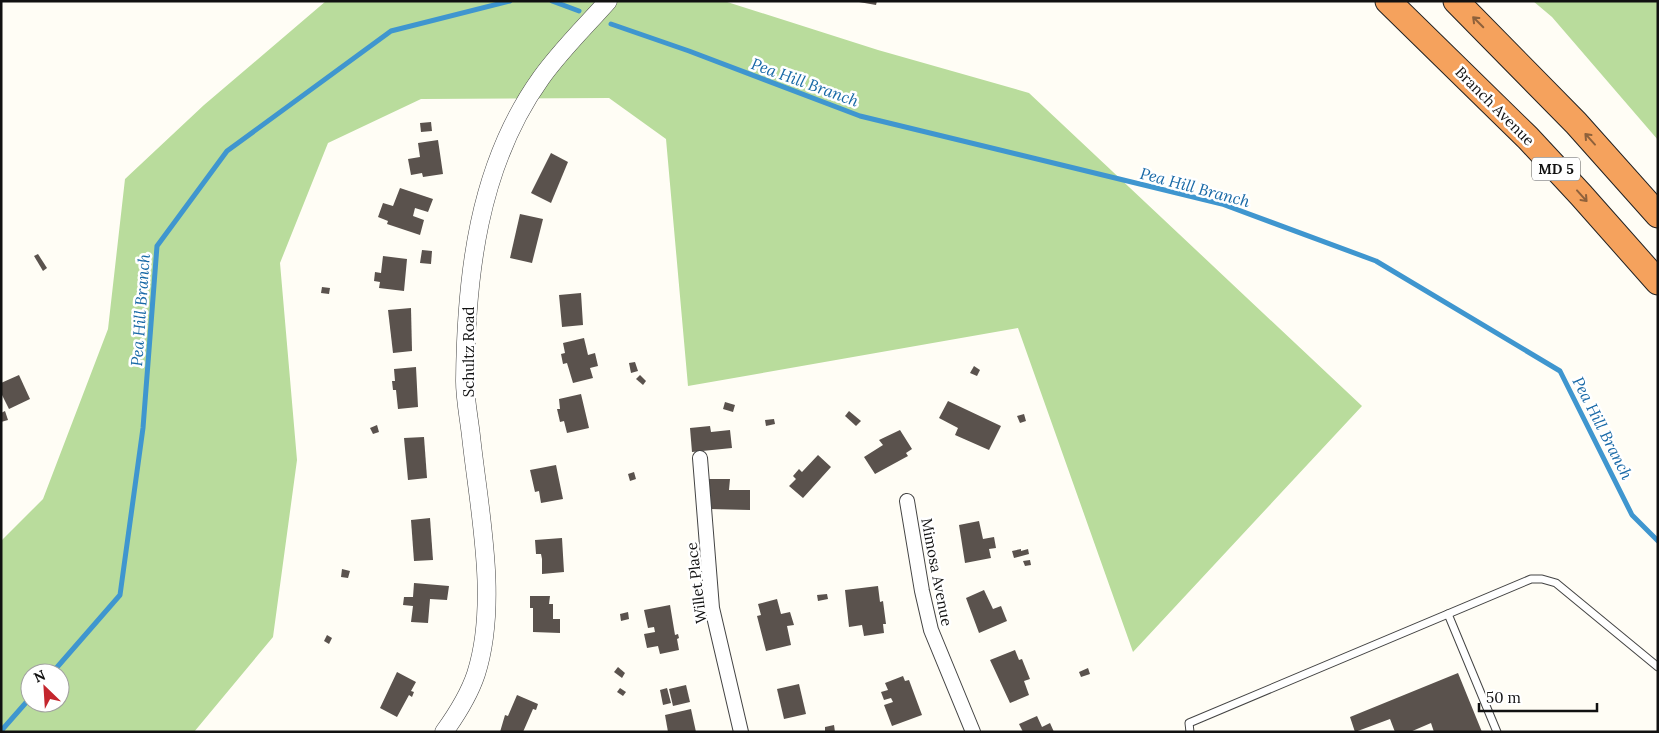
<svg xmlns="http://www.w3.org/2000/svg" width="1659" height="733" viewBox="0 0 1659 733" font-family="Lora,serif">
<rect width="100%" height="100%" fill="#fffdf5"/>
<g fill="#b9dc9c" fill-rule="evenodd">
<path d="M326,1H724L878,50L1029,93L1362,406L1133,652L1018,328L688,386L666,139L609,98L421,99L328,143L280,263L297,460L273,637L194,732H1V541L43,499L108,329L125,179L204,105ZM30,673H60V703H30Z"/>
<polygon points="1533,1 1658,1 1658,140 1552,17"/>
</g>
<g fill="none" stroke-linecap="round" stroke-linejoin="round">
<g stroke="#3f96cf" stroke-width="5">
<polyline points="552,1 579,11"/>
<polyline points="611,24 689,51 860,116 1222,204 1376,261 1560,371 1632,515 1658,541"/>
<polyline points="52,673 120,595 143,428 157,246 227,151 391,31 510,1"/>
<polyline points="1,731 30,698"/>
</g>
</g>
<g fill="#5a524d">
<polygon points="859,1 877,1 876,5 859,2"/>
<polygon points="431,122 432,131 421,132 420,123"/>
<polygon points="438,140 443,174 423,177 422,173 411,175 408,159 420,157 418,143"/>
<polygon points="551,153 568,162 551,203 531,193"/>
<polygon points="400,188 433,199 428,212 415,208 413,216 424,220 420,235 387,224 388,221 378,217 383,203 393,206"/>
<polygon points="520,214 543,219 532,263 510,258"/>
<polygon points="422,250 432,251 431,264 420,263"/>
<polygon points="38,254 47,268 43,271 34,256"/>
<polygon points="383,256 407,259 404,291 379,288 380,282 374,281 375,272 381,273"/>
<polygon points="322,287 330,288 329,294 321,293"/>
<polygon points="581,293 583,325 562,327 559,295"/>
<polygon points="411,308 412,351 393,353 388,310"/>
<polygon points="584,338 588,355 595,353 598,366 590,368 593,378 573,383 567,363 563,364 561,354 565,353 563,343"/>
<polygon points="635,362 638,371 631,373 629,363"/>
<polygon points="974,366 980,370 977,376 970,373"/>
<polygon points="416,367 418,407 398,409 396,390 393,390 392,381 395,381 394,369"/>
<polygon points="19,375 30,399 9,409 1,393 1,383"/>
<polygon points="640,375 646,381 643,385 636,379"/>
<polygon points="581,394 589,428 567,433 564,421 560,422 557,409 560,409 559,399"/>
<polygon points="948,401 1001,426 989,450 955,435 958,428 939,418"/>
<polygon points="725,402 735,405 733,412 723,409"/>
<polygon points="5,411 8,420 1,422 1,413"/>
<polygon points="849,411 861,421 856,426 845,416"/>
<polygon points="1024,414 1026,421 1020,423 1017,416"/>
<polygon points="774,419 775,424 766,426 765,420"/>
<polygon points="377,425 379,432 373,434 370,428"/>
<polygon points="710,426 711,432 730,430 732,448 692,452 690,428"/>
<polygon points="900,430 912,449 906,453 908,456 875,474 864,457 883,445 879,440"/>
<polygon points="424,437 427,478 408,480 404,438"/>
<polygon points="818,455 831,467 803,498 789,486 796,479 793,476 799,469 802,472"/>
<polygon points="556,465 563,499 541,503 539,491 535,492 530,470"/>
<polygon points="634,472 636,479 630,481 628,474"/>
<polygon points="709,479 730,479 729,490 750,490 750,510 709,509"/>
<polygon points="430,518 433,560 414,561 411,520"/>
<polygon points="979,521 983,539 994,537 996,548 989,549 991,558 965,563 959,525"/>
<polygon points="562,538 564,572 542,574 542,559 541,554 536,554 535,540"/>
<polygon points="1021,549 1021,551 1028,549 1029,554 1014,558 1012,551"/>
<polygon points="1030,560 1031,565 1025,566 1023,561"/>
<polygon points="342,569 350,571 348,578 341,577"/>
<polygon points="414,583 449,586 447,600 430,599 428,623 411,622 413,606 403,605 404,597 413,597"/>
<polygon points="878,586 880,602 883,601 886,624 883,624 884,633 864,636 862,625 849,627 845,590"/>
<polygon points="984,590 993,609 1001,606 1007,621 979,633 966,598"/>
<polygon points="827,594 828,599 818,601 817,595"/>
<polygon points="530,596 550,596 549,604 553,604 553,619 560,619 560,633 533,632 533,608 530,608"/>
<polygon points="777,599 781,614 790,612 794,625 787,626 791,645 766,651 757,616 761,615 758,604"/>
<polygon points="670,605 675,635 678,634 679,638 677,639 679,650 660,654 658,646 647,648 644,634 655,632 654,627 648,628 644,610"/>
<polygon points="628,612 629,619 621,621 620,614"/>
<polygon points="327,635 332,638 329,644 324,641"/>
<polygon points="1015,650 1019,660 1022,659 1030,679 1024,681 1029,695 1010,703 990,660"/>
<polygon points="618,667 625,673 622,678 614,672"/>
<polygon points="1088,668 1090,674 1081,677 1079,672"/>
<polygon points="397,672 416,682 411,691 414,692 412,697 409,695 397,717 380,708"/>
<polygon points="1458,673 1482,732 1434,732 1431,723 1410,732 1395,732 1390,719 1355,732 1350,717"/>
<polygon points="903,676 905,681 909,680 922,715 892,726 884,705 893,702 891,698 884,700 881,692 888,690 885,683"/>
<polygon points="799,684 806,714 784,719 777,689"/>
<polygon points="686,685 690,702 673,706 669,689"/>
<polygon points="620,688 626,692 623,696 617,692"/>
<polygon points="667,688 671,703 663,705 660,690"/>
<polygon points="517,695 538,704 536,710 533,709 523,732 500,732 505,715 508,716"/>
<polygon points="691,709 696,732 668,732 665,715"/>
<polygon points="1037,716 1042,727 1050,723 1054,732 1023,732 1019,724"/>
<polygon points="834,725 835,732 825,732 825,727"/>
</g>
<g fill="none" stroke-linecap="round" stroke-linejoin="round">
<defs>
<g id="service">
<polyline points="1448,614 1497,732"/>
<polyline points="1190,732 1189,723 1531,579 1542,579 1556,583 1658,667"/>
</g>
<g id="minor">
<polyline points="700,458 712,608 741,732"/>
<polyline points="907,501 922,591 931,630 973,732"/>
</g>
<path id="tertiary" d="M444,732C457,714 469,695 476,674C499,602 479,510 471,436C469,418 465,399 465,381C466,276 478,166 541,78C561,50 585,27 608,1"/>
<g id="motorway">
<polyline points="1388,1 1528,138 1581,195 1658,282"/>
<polyline points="1456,1 1576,123 1658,215"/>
</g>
</defs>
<use href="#service" stroke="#444" stroke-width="9"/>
<use href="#minor" stroke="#444" stroke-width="16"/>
<use href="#tertiary" stroke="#444" stroke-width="19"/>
<use href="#motorway" stroke="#222" stroke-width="27"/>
<use href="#service" stroke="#fff" stroke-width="7"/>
<use href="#minor" stroke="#fff" stroke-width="14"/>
<use href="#tertiary" stroke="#fff" stroke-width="18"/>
<use href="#motorway" stroke="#f5a25d" stroke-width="25"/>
</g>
<defs><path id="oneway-shaft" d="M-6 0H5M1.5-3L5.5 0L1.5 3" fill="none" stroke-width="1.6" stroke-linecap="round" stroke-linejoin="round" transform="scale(1.25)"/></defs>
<g stroke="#8e613b">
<use href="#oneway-shaft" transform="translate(1478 22) rotate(-135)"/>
<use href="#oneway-shaft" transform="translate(1590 139) rotate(-132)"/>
<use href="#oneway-shaft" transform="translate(1582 196) rotate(48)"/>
</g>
<g text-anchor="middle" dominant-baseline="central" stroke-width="5" stroke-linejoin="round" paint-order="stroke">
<rect fill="#fff" stroke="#585858" stroke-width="1" x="1532" y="157.5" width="48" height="23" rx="4"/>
<g font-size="14" font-weight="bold" fill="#111">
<text x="1556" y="169">MD 5</text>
</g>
<g font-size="15" fill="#111" stroke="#fff">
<text transform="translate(1495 106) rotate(45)">Branch Avenue</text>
<text transform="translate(468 352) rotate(-90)">Schultz Road</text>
<text transform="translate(937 572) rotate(79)">Mimosa Avenue</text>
<text transform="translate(696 583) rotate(-97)">Willet Place</text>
</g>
<g font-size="16" font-style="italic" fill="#1768a6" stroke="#fff">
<text transform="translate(805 82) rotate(20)">Pea Hill Branch</text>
<text transform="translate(1195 187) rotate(15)">Pea Hill Branch</text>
<text transform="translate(140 310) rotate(-86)">Pea Hill Branch</text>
<text transform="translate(1603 428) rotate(63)">Pea Hill Branch</text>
</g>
</g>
<rect width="1659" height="733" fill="none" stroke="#111111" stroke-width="5"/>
<g transform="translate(45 688) rotate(335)"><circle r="24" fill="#ffffff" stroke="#a0a0a0"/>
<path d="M0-4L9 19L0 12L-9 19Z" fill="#c4262e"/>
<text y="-8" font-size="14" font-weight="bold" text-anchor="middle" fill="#111111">N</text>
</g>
<path d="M1479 703v8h118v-8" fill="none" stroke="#111111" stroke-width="2.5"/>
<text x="1486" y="703" font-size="15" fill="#111111" stroke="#ffffff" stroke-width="4" paint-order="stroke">50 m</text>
</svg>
